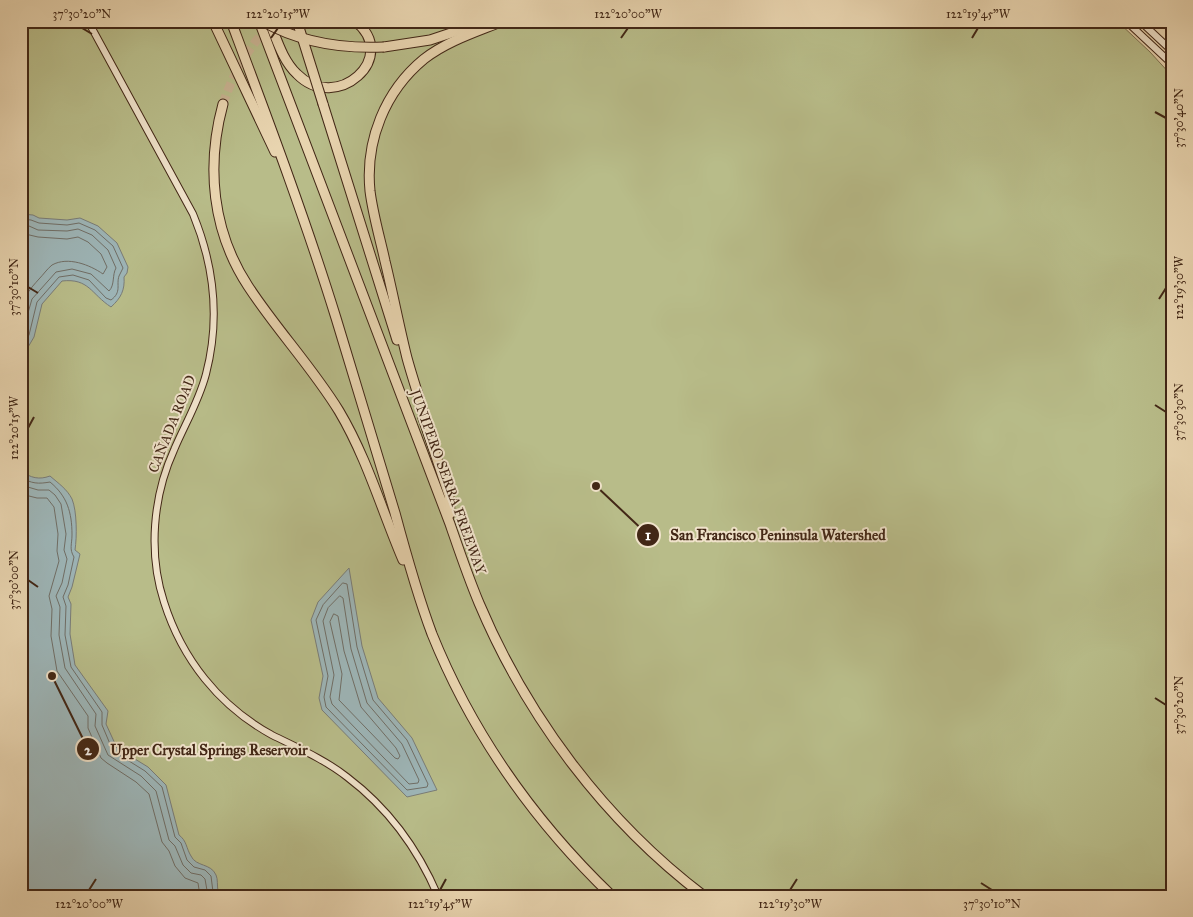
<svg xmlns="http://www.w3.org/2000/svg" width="1193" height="917" viewBox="0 0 1193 917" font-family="'IM FELL Great Primer',serif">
<rect width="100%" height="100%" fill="#e8d4af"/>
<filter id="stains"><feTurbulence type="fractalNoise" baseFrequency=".004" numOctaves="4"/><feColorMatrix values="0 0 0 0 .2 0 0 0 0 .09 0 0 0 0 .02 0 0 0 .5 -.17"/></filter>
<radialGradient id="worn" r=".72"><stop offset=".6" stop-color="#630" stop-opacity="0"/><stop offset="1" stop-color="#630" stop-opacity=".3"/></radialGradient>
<polygon fill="#b8bc89" stroke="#7d7250" points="21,21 471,21 450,29 451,42 503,21 1117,21 1150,52 1172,76 1172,896 21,896"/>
<g fill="#9db5b7" stroke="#797c77">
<path d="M21,214L33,215L39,218L67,220L80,218L98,226L117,243L128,267L127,273L124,277C125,290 121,298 111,307C91,294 89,278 62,281L42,304L34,337L21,359Z"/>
<path d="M21,471C31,478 39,480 50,476C58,483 67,489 72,499C77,511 77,537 75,550L80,554L72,587L68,597L71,604L70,634L75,665L108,711L106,724L117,748L148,767L166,785L179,835C187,841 186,848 191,856C196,867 211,863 216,875C218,879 217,886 218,891L223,896H21Z"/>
<polygon points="349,568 362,646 378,698 412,738 437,790 407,797 322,710 319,698 323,676 311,620 318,602"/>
</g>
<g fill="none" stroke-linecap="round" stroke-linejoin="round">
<g stroke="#706e66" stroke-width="1">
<path d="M21,219L31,220L39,223L67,225L79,223L95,230L113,246L123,268C122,271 120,273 119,276C116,285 122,292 111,300L106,298L89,280L73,275L59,277L37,302L29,335L21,349"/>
<path d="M21,225L29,226L38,230L67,231L78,229L92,235L108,250L116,268C112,275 115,285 109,291L91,274L72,269L56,272L32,299L21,337"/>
<path d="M21,233L38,237L67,239L78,237L88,242L101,254L107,267L103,274C90,265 68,256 52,265C47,269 43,275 39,279C30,289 24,296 21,309"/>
<path d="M21,477C31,484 39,484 50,482C67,496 72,512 72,535C72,544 69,549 74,557L68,585L63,597L66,606L65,635L71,667L102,712V725L113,751L145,771L162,787L175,837L181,843L187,860L194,867L205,870L211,876L213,892L215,896"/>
<polyline points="21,485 38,490 49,490 55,495 61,504 66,534 64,550 67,559 62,583 56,596 60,607 59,635 65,668 96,714 95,726 108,755 141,776 156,791 169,840 175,846 183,865 191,873 201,875 205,879 208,896"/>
<polyline points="21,494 37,498 47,498 54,507 58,534 57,551 59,561 49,596 52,609 51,636 57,671 88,716 88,728 101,758 107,763 136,782 149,794 162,842 169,851 175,866 185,878 198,883 200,896"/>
<polygon points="343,583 347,584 357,647 373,700 407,740 428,784 427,787 407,790 326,707 324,697 328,676 316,620 323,605"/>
<polygon points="340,596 343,598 351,649 367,703 402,744 419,780 418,783 409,784 332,704 330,697 334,675 323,621 328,608"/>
<polygon points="334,614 338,616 344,651 361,707 396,748 400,756 398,759 395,758 339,700 342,674 330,622"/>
</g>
<path stroke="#c7b190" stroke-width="9" stroke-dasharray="9 4.5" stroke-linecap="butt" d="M223,104C233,73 250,44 274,21"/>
<defs>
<g id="secondary">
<path d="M88,21L193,214C214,265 220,320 206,374C199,401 185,424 174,450C153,496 148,553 164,602C182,659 219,706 272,735C298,748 324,759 347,777C388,808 418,849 438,896"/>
<polyline points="1126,21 1172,64"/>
<polyline points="1140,21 1172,51"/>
</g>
<g id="highway">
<polyline points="213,21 275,152"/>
<path d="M231,21C268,120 305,218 336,318C356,383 375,448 395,513C406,554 417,594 432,634C472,733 535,822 612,896"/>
<path d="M259,21L450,524C459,550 468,577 479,603C527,717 605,821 704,896"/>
<path d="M270,23C277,40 283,61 297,74C336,114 401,57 355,21"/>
<polyline points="384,47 430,40 487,21"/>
<path d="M223,104C206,166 212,231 248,286C276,329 312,367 339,411C367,458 382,511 403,560"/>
<polyline points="323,104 397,340"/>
<polyline points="423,418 449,495 450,514"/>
<path d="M426,424C421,402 413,380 407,358C399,326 393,294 385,261C380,238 373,215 370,191C365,141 385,91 424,59C447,41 476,32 503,21"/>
</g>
</defs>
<use href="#secondary" stroke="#422716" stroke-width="8"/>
<use href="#highway" stroke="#422716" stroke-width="11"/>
<use href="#secondary" stroke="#f0e3cb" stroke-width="6"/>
<use href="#highway" stroke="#e8d4af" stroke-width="9"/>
<defs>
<g id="highway-bridge">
<path d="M262,21C299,42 341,49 384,47"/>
<polyline points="297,21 323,104"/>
</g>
</defs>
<use href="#highway-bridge" stroke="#422716" stroke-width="11" stroke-linecap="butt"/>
<use href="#highway-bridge" stroke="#e8d4af" stroke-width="9"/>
</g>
<path fill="none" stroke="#422716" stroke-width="2" d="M82,28L92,34M271,38L278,28M621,38L628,28M972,38L978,28M1155,112L1166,118M28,287L38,293M1159,299L1166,288M1155,405L1166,412M28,428L34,417M28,580L38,587M1155,698L1166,705M981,883L992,890M89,890L96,879M440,890L446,879M790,890L797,879"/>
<g text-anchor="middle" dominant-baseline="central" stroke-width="4" stroke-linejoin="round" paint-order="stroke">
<g font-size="14" fill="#422716" stroke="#f0e3cb">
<text transform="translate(172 424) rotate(-68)">CAÑADA ROAD</text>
<text transform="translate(448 482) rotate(70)">JUNIPERO SERRA FREEWAY</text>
</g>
</g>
<path fill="none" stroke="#422716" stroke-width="2" d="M596 486L648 535M52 676L88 749"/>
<g fill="#422716" stroke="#f0e3cb" stroke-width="2">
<circle cx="596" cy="486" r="5"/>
<circle cx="52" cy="676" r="5"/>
<circle cx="648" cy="535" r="12"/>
<circle cx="88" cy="749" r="12"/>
</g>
<g font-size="15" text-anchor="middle" font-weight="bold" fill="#fff">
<text x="648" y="540">1</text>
<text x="88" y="755">2</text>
</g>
<g font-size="15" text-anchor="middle" font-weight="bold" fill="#422716" stroke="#f0e3cb" stroke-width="4" stroke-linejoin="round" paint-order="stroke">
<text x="778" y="540">San Francisco Peninsula Watershed</text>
<text x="209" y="755">Upper Crystal Springs Reservoir</text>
</g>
<rect width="1193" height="917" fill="none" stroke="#e8d4af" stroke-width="55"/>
<rect x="28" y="28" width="1138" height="862" fill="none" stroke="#422716" stroke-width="2"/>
<g font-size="12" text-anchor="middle" fill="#422716">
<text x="82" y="18">37°30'20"N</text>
<text x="278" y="18">122°20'15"W</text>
<text x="628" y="18">122°20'00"W</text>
<text x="978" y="18">122°19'45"W</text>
<text transform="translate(1179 118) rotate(-90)" y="4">37°30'40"N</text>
<text transform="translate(14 287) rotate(-90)" y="4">37°30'10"N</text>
<text transform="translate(1179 288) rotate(-90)" y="4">122°19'30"W</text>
<text transform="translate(1179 412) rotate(-90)" y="4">37°30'30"N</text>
<text transform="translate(14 428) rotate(-90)" y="4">122°20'15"W</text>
<text transform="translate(14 580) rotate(-90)" y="4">37°30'00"N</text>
<text transform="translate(1179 705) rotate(-90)" y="4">37°30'20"N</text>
<text x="89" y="908">122°20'00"W</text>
<text x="440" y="908">122°19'45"W</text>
<text x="790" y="908">122°19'30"W</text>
<text x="992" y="908">37°30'10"N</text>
</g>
<rect width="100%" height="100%" filter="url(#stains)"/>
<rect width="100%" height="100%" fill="url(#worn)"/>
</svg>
